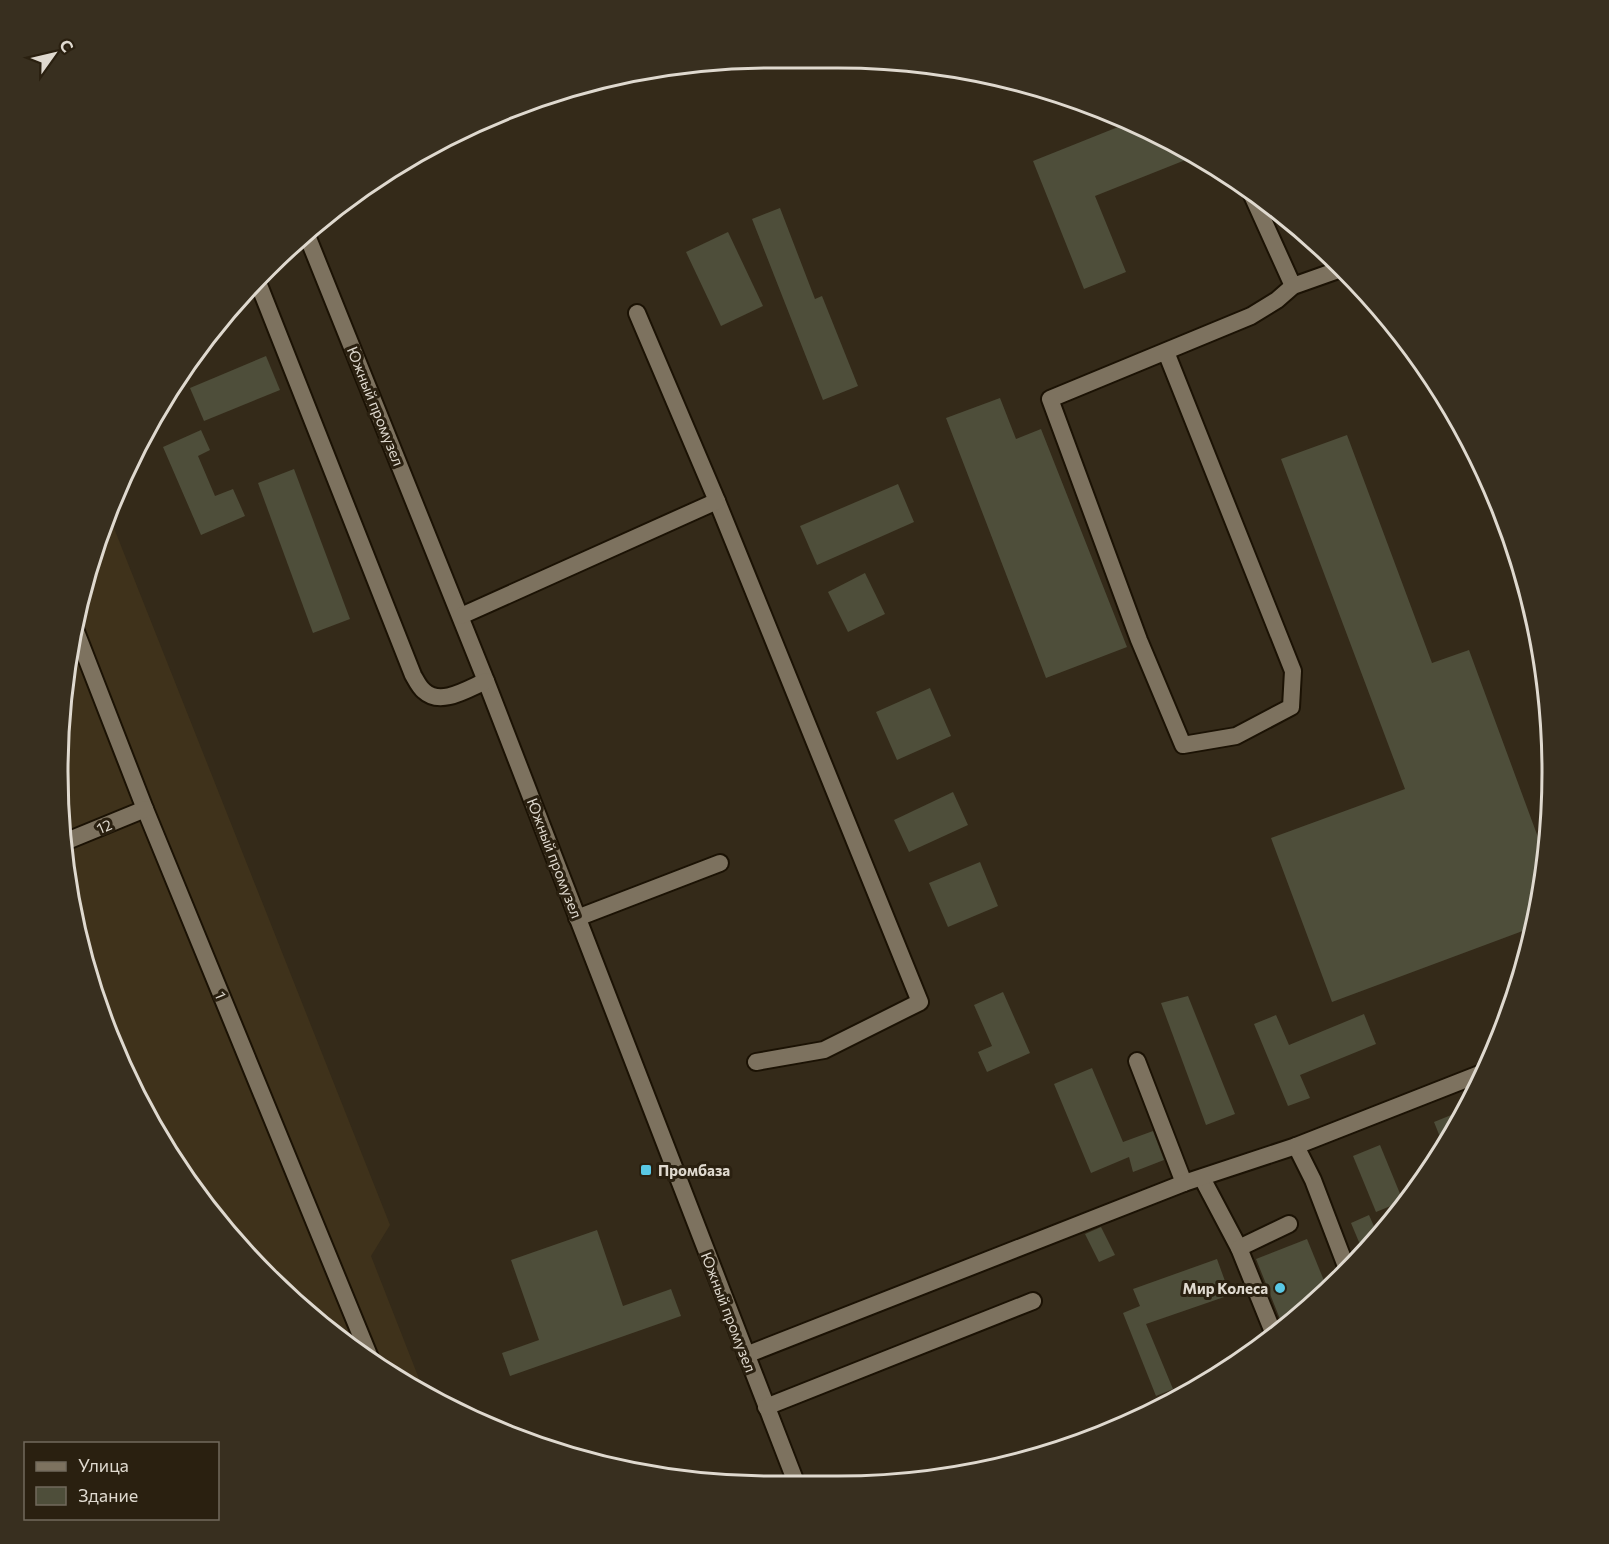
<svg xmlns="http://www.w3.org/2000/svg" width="1609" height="1544" viewBox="0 0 1609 1544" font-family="Commissioner,sans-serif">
<rect width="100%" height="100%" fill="#342a19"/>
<polygon fill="#3f321b" points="108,513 390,1225 371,1256 425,1394 336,1339 234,1243 153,1129 81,957 59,819 63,679 95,543"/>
<g fill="#4e4e3a">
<polygon points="1128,123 1198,155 1095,196 1126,272 1084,289 1033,161"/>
<polygon points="780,208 815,299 822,296 858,386 823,400 752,219"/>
<polygon points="728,232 763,306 721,326 686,252"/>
<polygon points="266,356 280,390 204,421 190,388"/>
<polygon points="1000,398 1016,439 1041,429 1127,647 1046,678 946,418"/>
<polygon points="201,430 210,450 198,456 215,496 233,489 245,516 201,535 163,447"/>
<polygon points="1347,435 1432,663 1469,650 1546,859 1531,928 1332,1002 1271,838 1405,789 1281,459"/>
<polygon points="294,469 350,619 313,633 258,483"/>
<polygon points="898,484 914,522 817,565 800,526"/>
<polygon points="865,573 885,614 848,632 828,592"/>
<polygon points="930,688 951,736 897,760 876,712"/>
<polygon points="953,792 968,825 909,852 894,820"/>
<polygon points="980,862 998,906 948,927 929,883"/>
<polygon points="1003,992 1030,1053 987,1072 978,1052 992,1046 974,1005"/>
<polygon points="1188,996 1235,1114 1206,1125 1161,1003"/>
<polygon points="1364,1014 1376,1044 1300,1075 1310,1098 1288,1106 1254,1024 1276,1015 1289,1045"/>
<polygon points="1092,1068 1123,1142 1153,1131 1164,1160 1133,1172 1129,1157 1091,1173 1054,1084"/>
<polygon points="1466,1109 1456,1129 1444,1147 1434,1122"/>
<polygon points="1380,1145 1403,1201 1376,1212 1353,1156"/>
<polygon points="1369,1215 1379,1238 1364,1254 1351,1223"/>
<polygon points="1101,1227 1115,1255 1099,1262 1085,1234"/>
<polygon points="597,1230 623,1306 671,1289 681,1316 510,1376 502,1353 539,1340 511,1260"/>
<polygon points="1307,1239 1327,1288 1284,1329 1256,1259"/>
<polygon points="1217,1259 1230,1295 1146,1324 1173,1389 1156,1396 1123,1313 1140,1306 1133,1289"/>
</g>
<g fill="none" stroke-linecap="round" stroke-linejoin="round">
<defs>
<g id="minor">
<polyline points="1251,193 1293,286"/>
<polyline points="306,233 486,681 797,1485"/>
<path d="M257,280L413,675C416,680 419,687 424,691C441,707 469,688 486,681"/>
<polyline points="1166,352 1293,671 1291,707 1236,736 1183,745 1139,640 1050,399 1251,316 1277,300 1293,286 1341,269"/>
<polyline points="717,501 920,1002 824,1050 756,1062"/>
<polyline points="461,616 717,501 637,313"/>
<polyline points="75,629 145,809 371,1360"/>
<polyline points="62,843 145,809"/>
<polyline points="577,918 720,863"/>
<polyline points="1137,1061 1184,1183"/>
<polyline points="1296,1146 1313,1180 1347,1269"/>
<polyline points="1202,1178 1239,1248"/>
<polyline points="1275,1337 1239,1248 1289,1224"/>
<polyline points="746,1355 1184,1183 1296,1146 1482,1073"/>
<polyline points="766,1407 1033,1301"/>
</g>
</defs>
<use href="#minor" stroke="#1b1204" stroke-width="20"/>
<use href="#minor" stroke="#7d725f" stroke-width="16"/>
</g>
<g fill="#59c8e5" stroke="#2a2010" stroke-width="2">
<rect x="640" y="1164" width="12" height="12" rx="3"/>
<circle cx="1280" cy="1288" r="6"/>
</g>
<g text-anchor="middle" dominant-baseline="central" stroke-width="6" stroke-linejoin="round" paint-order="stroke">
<g font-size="15" fill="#dfd9cf" stroke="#2a2010">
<text transform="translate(376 406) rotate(68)">Южный промузел</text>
<text transform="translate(104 826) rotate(-23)">12</text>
<text transform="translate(555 858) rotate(69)">Южный промузел</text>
<text transform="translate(221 995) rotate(68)">1</text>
<text transform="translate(729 1312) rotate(69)">Южный промузел</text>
</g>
<g font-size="15" font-weight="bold" fill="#dfd9cf" stroke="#2a2010" text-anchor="start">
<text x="658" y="1170">Промбаза</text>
<text x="1268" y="1288" text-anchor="end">Мир Колеса</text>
</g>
</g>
<path d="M0 0H1609V1544H0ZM772 68H838A704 704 0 0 1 1542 772V772A704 704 0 0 1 838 1476H772A704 704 0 0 1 68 772V772A704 704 0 0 1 772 68Z" fill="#382f1f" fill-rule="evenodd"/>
<path fill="none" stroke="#dfd9cf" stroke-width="3" d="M772 68H838A704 704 0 0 1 1542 772V772A704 704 0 0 1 838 1476H772A704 704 0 0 1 68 772V772A704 704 0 0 1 772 68Z"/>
<rect x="24" y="1442" width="195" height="78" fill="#2a2010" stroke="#726a5c" stroke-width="1.5"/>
<rect x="36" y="1462" width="30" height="9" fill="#7d725f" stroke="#726a5c" stroke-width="1.5"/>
<text x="78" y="1472" font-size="18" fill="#dfd9cf">Улица</text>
<rect x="36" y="1487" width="30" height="18" fill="#4e4e3a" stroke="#726a5c" stroke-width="1.5"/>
<text x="78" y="1502" font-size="18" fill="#dfd9cf">Здание</text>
<g transform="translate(54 54) rotate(56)" stroke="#2a2010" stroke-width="4.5" paint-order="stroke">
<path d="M0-4.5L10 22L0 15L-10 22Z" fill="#dfd9cf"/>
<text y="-9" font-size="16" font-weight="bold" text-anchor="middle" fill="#dfd9cf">С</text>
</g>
</svg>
